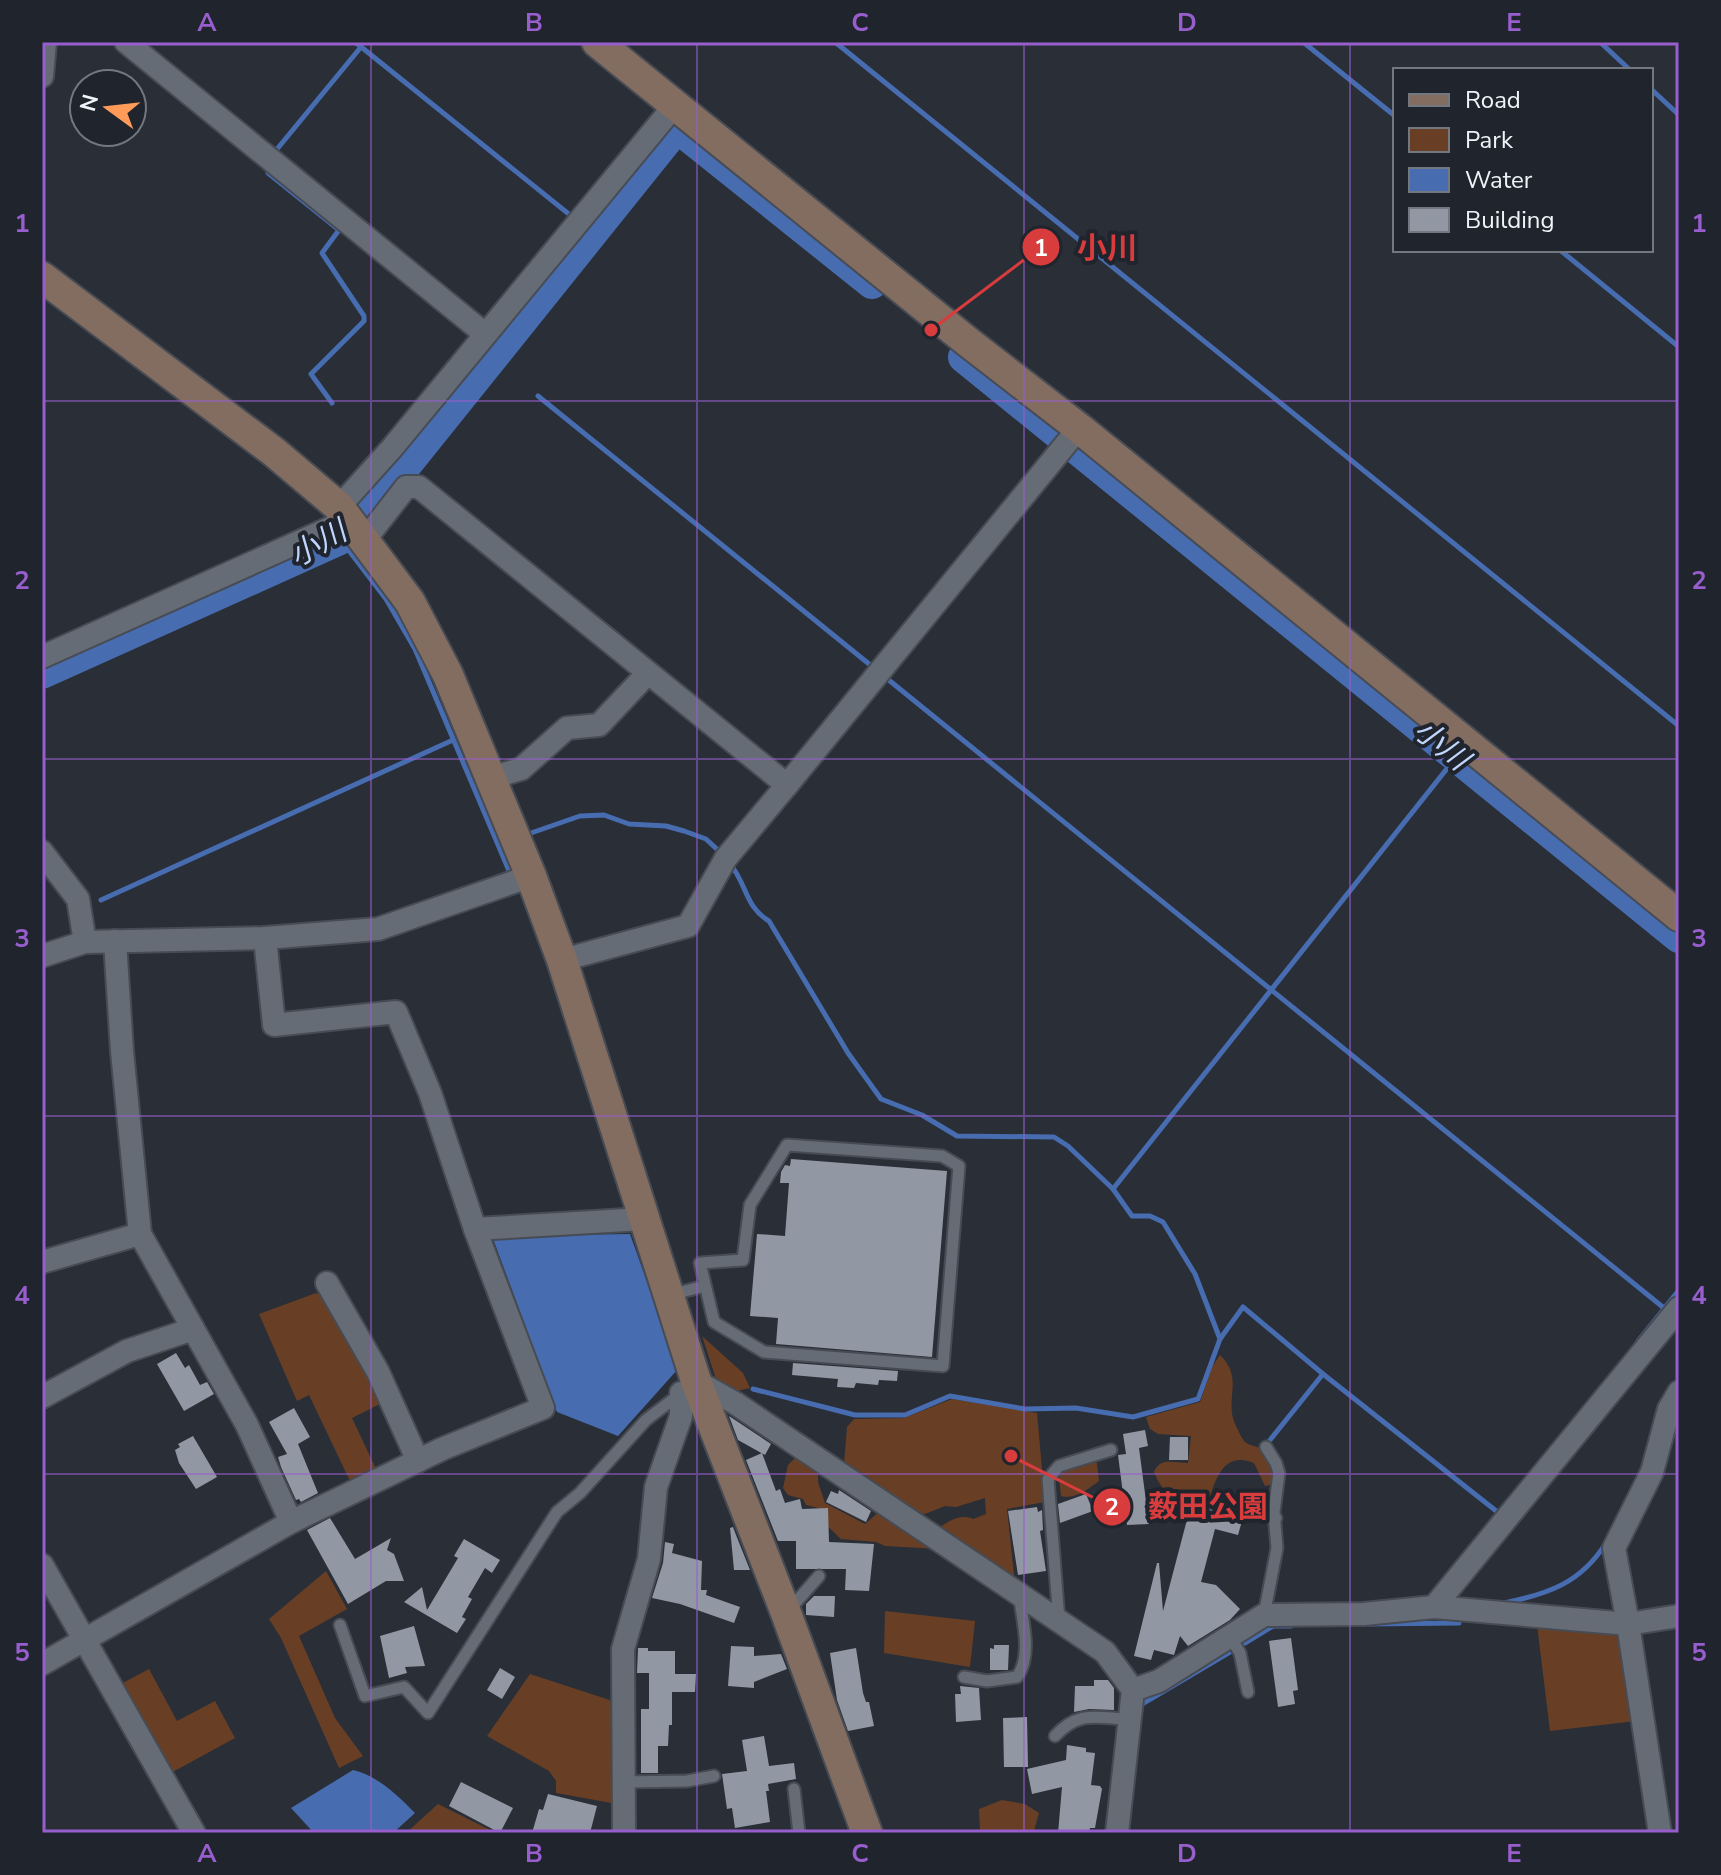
<svg xmlns="http://www.w3.org/2000/svg" width="1721" height="1875" viewBox="0 0 1721 1875" font-family="'Nunito Sans','Noto Sans JP',sans-serif">
<rect width="100%" height="100%" fill="#292e37"/>
<g fill="#683f25">
<polygon points="316,1293 324,1297 382,1403 352,1418 376,1469 350,1481 309,1395 297,1401 259,1314"/>
<polygon points="702,1336 743,1373 750,1388 737,1391 716,1379"/>
<path d="M1220,1355C1245,1379 1223,1400 1236,1426C1238,1430 1242,1439 1245,1442C1250,1446 1258,1446 1263,1450C1273,1457 1276,1473 1273,1484L1265,1486L1254,1463C1224,1451 1216,1478 1209,1500C1180,1496 1166,1502 1154,1472C1160,1457 1173,1463 1188,1463L1191,1436L1158,1434L1150,1429L1146,1417L1200,1402L1212,1367Z"/>
<path d="M952,1399L1037,1413L1045,1502L1007,1509L1015,1584L937,1529C948,1522 959,1513 973,1519L986,1514L985,1498L956,1507L945,1506L925,1514L907,1510L844,1464L847,1427L854,1419L904,1418Z"/>
<polygon points="795,1458 805,1459 818,1466 818,1482 825,1503 865,1524 880,1511 940,1549 885,1546 876,1542 841,1539 820,1519 818,1508 806,1505 803,1499 788,1495 783,1488 788,1465"/>
<path d="M1091,1460L1097,1463L1099,1481C1088,1489 1075,1500 1061,1496L1059,1478L1062,1469Z"/>
<polygon points="326,1571 347,1609 299,1636 335,1718 363,1756 339,1768 281,1638 269,1619"/>
<polygon points="885,1611 975,1621 970,1667 884,1653"/>
<polygon points="1537,1625 1618,1631 1623,1636 1636,1721 1550,1731"/>
<polygon points="149,1669 177,1721 215,1701 235,1738 169,1774 119,1685"/>
<polygon points="530,1674 622,1704 617,1804 556,1793 556,1781 549,1771 487,1736"/>
<polygon points="1002,1800 1025,1804 1039,1813 1034,1831 1030,1833 980,1833 979,1809"/>
<polygon points="438,1804 496,1833 406,1833"/>
</g>
<g fill="#476cb0">
<polygon points="630,1234 678,1369 618,1436 557,1412 492,1236"/>
<path d="M353,1770C378,1776 397,1795 415,1813L393,1833H314L291,1808Z"/>
</g>
<g fill="none" stroke-linecap="round" stroke-linejoin="round">
<g stroke="#476cb0" stroke-width="5">
<polyline points="355,42 575,219"/>
<polyline points="835,42 1679,726"/>
<polyline points="1303,42 1395,116"/>
<polyline points="1600,42 1630,70"/>
<polyline points="1651,89 1679,115"/>
<polyline points="273,154 361,47"/>
<polyline points="270,168 268,173 339,230 322,253 364,316 364,321 311,374 332,403"/>
<polyline points="1560,250 1679,347"/>
<polyline points="538,396 874,668"/>
<polyline points="340,539 386,599 415,649 510,873"/>
<polyline points="885,677 1664,1308"/>
<polyline points="531,833 580,816 604,815 629,824 666,826 684,831 706,839 721,853"/>
<path d="M730,864C747,884 745,907 769,921L848,1053L881,1099L922,1115L957,1136L1054,1137L1068,1146L1113,1189L1132,1216H1150L1163,1222L1195,1274L1220,1339"/>
<polyline points="101,900 453,740"/>
<polyline points="1113,1189 1457,756"/>
<polyline points="1638,1341 1679,1290"/>
<polyline points="753,1389 855,1415 905,1415 950,1396 1025,1409 1076,1408 1133,1417 1198,1399 1220,1339 1243,1307 1323,1374 1500,1514"/>
<polyline points="1270,1440 1323,1374"/>
<path d="M1504,1603C1548,1594 1581,1583 1606,1543"/>
<polyline points="1369,1624 1459,1623"/>
<polyline points="1245,1643 1273,1626 1291,1626"/>
<polyline points="1141,1710 1142,1704 1230,1652"/>
</g>
<g stroke="#476cb0" stroke-width="32">
<polyline points="964,357 1679,937"/>
<polyline points="42,673 340,539 368,512 677,127 872,283"/>
</g>
</g>
<g fill="#9298a3">
<polygon points="791,1159 947,1171 932,1357 776,1344 778,1318 750,1316 757,1234 785,1236 789,1183 780,1183 781,1172 785,1165 790,1166"/>
<polygon points="176,1353 185,1368 189,1365 200,1385 207,1382 214,1394 184,1411 157,1364"/>
<polygon points="793,1363 898,1371 897,1381 879,1380 878,1385 856,1383 854,1388 837,1387 838,1379 792,1375"/>
<polygon points="294,1408 310,1437 298,1444 318,1493 301,1502 299,1499 296,1500 281,1467 278,1457 287,1454 269,1422"/>
<polygon points="729,1416 771,1444 765,1455 738,1440"/>
<polygon points="1145,1430 1148,1446 1139,1448 1149,1524 1127,1525 1118,1455 1126,1454 1123,1434"/>
<polygon points="193,1436 217,1477 196,1489 179,1463 175,1450 180,1447 178,1444"/>
<polygon points="1170,1437 1188,1437 1188,1460 1169,1460"/>
<polygon points="762,1453 776,1491 780,1489 785,1503 800,1499 802,1509 828,1508 829,1542 874,1544 869,1591 845,1590 846,1569 796,1569 796,1541 778,1541 746,1460"/>
<polygon points="839,1490 871,1511 866,1522 826,1502 831,1491 838,1494"/>
<polygon points="1086,1494 1093,1511 1060,1523 1058,1504"/>
<polygon points="1037,1507 1038,1512 1042,1510 1043,1530 1040,1531 1046,1571 1018,1575 1008,1511"/>
<polygon points="1189,1512 1242,1521 1238,1535 1215,1529 1201,1582 1216,1585 1240,1609 1230,1620 1188,1646 1180,1636 1174,1655 1154,1650 1151,1660 1134,1656 1157,1563 1159,1563 1163,1611"/>
<polygon points="330,1518 355,1559 391,1538 387,1550 394,1554 404,1581 386,1581 348,1604 307,1530"/>
<polygon points="733,1527 736,1535 750,1570 734,1570 730,1528"/>
<polygon points="464,1539 500,1560 492,1573 485,1568 468,1597 472,1599 462,1617 466,1619 457,1633 404,1602 422,1587 427,1610 458,1558 454,1556"/>
<polygon points="665,1542 674,1544 672,1553 702,1561 701,1590 707,1590 706,1595 740,1607 734,1623 680,1604 652,1598 663,1563"/>
<polygon points="814,1596 835,1596 834,1617 806,1615 806,1604"/>
<polygon points="414,1626 425,1666 405,1667 407,1673 389,1678 380,1636"/>
<polygon points="1291,1638 1298,1690 1293,1691 1295,1704 1278,1707 1269,1641"/>
<polygon points="994,1645 1009,1645 1008,1670 990,1670 990,1648 994,1649"/>
<polygon points="731,1646 754,1647 754,1656 781,1654 787,1669 754,1682 754,1688 728,1686"/>
<polygon points="638,1648 648,1648 648,1651 675,1651 675,1674 696,1674 695,1692 672,1692 672,1725 669,1725 668,1746 658,1746 658,1773 641,1773 641,1709 649,1709 649,1673 637,1673"/>
<polygon points="856,1648 863,1693 866,1702 869,1702 874,1726 848,1731 837,1700 830,1653"/>
<polygon points="500,1668 515,1677 502,1699 487,1690"/>
<polygon points="1094,1680 1108,1680 1114,1688 1114,1710 1089,1709 1074,1712 1075,1686 1094,1686"/>
<polygon points="960,1686 979,1688 981,1720 956,1722 955,1694 961,1694"/>
<polygon points="1027,1717 1028,1767 1004,1767 1003,1718"/>
<polygon points="764,1736 769,1766 794,1763 796,1779 768,1784 769,1791 766,1791 770,1822 735,1828 732,1808 727,1809 722,1774 747,1771 742,1740"/>
<polygon points="1067,1745 1086,1748 1086,1752 1095,1753 1091,1785 1100,1786 1102,1789 1095,1828 1090,1828 1089,1833 1058,1833 1062,1787 1032,1794 1027,1769 1066,1760"/>
<polygon points="461,1782 513,1808 500,1833 449,1806"/>
<polygon points="548,1794 597,1806 590,1833 532,1833 539,1809 543,1810"/>
</g>
<g fill="none" stroke-linecap="round" stroke-linejoin="round">
<defs>
<g id="lane">
<polygon points="787,1145 942,1156 959,1166 943,1366 764,1352 714,1322 700,1263 743,1260 750,1205"/>
<polyline points="669,1295 705,1286"/>
<polyline points="1174,1501 1276,1518"/>
<polyline points="789,1610 819,1576"/>
<polyline points="1264,1615 1277,1548 1274,1512 1279,1473 1276,1463 1266,1447"/>
<polyline points="1059,1621 1048,1479 1059,1466 1111,1450"/>
<polyline points="340,1625 365,1696 404,1687 428,1713 557,1512 580,1493 646,1420 680,1394"/>
<polyline points="1230,1637 1240,1653 1248,1692"/>
<path d="M964,1677L987,1681L1017,1677C1033,1656 1022,1618 1019,1594"/>
<path d="M1055,1736C1079,1710 1097,1718 1129,1719"/>
<polyline points="624,1782 687,1781 714,1776"/>
<polyline points="794,1789 799,1833"/>
</g>
<g id="street">
<polyline points="126,42 485,334"/>
<polyline points="42,76 45,42"/>
<polyline points="339,507 392,448 675,105"/>
<polyline points="364,541 406,487 419,487 787,785 726,858 688,926 562,960"/>
<polyline points="42,657 330,528 347,517"/>
<polyline points="490,778 521,769 567,728 599,725 648,673"/>
<polyline points="787,785 1079,428"/>
<polyline points="42,852 78,899 85,942"/>
<polyline points="115,941 122,1051 140,1234 247,1425 291,1522"/>
<polyline points="42,956 85,942 265,938 378,929 531,876"/>
<polyline points="475,1229 643,1219"/>
<polyline points="42,1262 140,1234"/>
<polyline points="327,1283 378,1372 418,1461"/>
<polyline points="696,1381 735,1403 1105,1652 1133,1690 1117,1833"/>
<polyline points="42,1397 127,1351 193,1329"/>
<polyline points="42,1565 194,1833"/>
<polyline points="1434,1607 1679,1308"/>
<polyline points="42,1664 291,1522 442,1449 543,1408 475,1229 430,1093 396,1012 274,1025 265,938"/>
<polyline points="1133,1690 1159,1681 1264,1615 1364,1614 1434,1607 1628,1624 1679,1616"/>
<polyline points="624,1833 623,1649 649,1559 656,1487 681,1416 681,1393"/>
<polyline points="1660,1833 1628,1624 1614,1548 1652,1472 1669,1409 1679,1392"/>
</g>
<g id="secondary">
<polyline points="597,42 968,342 1079,428 1679,916"/>
<polyline points="42,277 274,452 339,507 410,602 448,675 531,876 562,960 696,1381 786,1613 867,1833"/>
</g>
</defs>
<use href="#lane" stroke="#474b53" stroke-width="15"/>
<use href="#street" stroke="#474b53" stroke-width="26"/>
<use href="#secondary" stroke="#474b53" stroke-width="34"/>
<use href="#lane" stroke="#666c76" stroke-width="11"/>
<use href="#street" stroke="#666c76" stroke-width="22"/>
<use href="#secondary" stroke="#836c60" stroke-width="30"/>
</g>
<path fill="none" stroke="#985ece" stroke-width="2" stroke-opacity="0.55" d="M371,42V1833M697,42V1833M1024,42V1833M1350,42V1833M42,401H1679M42,759H1679M42,1116H1679M42,1474H1679"/>
<g text-anchor="middle" dominant-baseline="central" stroke-width="8" stroke-linejoin="round" paint-order="stroke">
<g font-size="30" font-style="italic" fill="#c0d6fc" stroke="#1f242d">
<text transform="translate(318 544) rotate(-30)">小川</text>
<text transform="translate(1441 745) rotate(39)">小川</text>
</g>
</g>
<path fill="none" stroke="#d93c3d" stroke-width="3" d="M931 330L1041 247M1011 1456L1112 1507"/>
<g fill="#d93c3d" stroke="#1f242d" stroke-width="3">
<circle cx="931" cy="330" r="8"/>
<circle cx="1011" cy="1456" r="8"/>
<circle cx="1041" cy="247" r="20"/>
<circle cx="1112" cy="1507" r="20"/>
</g>
<g font-size="24" text-anchor="middle" font-weight="bold" fill="#fff">
<text x="1041" y="256">1</text>
<text x="1112" y="1515">2</text>
</g>
<g font-size="30" text-anchor="middle" font-weight="bold" fill="#d93c3d" stroke="#1f242d" stroke-width="8" stroke-linejoin="round" paint-order="stroke">
<text x="1107" y="258">小川</text>
<text x="1208" y="1517">薮田公園</text>
</g>
<rect width="1721" height="1875" fill="none" stroke="#1f242d" stroke-width="88"/>
<rect x="1393" y="68" width="260" height="184" fill="#1f242d" stroke="#73777f" stroke-width="2"/>
<rect x="1409" y="94" width="40" height="12" fill="#836c60" stroke="#73777f" stroke-width="2"/>
<text x="1465" y="108" font-size="24" fill="#f0f3f9">Road</text>
<rect x="1409" y="128" width="40" height="24" fill="#683f25" stroke="#73777f" stroke-width="2"/>
<text x="1465" y="148" font-size="24" fill="#f0f3f9">Park</text>
<rect x="1409" y="168" width="40" height="24" fill="#476cb0" stroke="#73777f" stroke-width="2"/>
<text x="1465" y="188" font-size="24" fill="#f0f3f9">Water</text>
<rect x="1409" y="208" width="40" height="24" fill="#9298a3" stroke="#73777f" stroke-width="2"/>
<text x="1465" y="228" font-size="24" fill="#f0f3f9">Building</text>
<g transform="translate(108 108) rotate(285)"><circle r="38" fill="#1f242d" stroke="#73777f" stroke-width="2"/>
<path d="M0-6L14 30L0 20L-14 30Z" fill="#fe9b59"/>
<text y="-12" font-size="22" font-weight="bold" text-anchor="middle" fill="#f0f3f9">N</text>
</g>
<rect x="44" y="44" width="1633" height="1787" fill="none" stroke="#985ece" stroke-width="3"/>
<g font-size="26" text-anchor="middle" font-weight="bold" fill="#985ece">
<text x="207" y="31">A</text>
<text x="534" y="31">B</text>
<text x="860" y="31">C</text>
<text x="1187" y="31">D</text>
<text x="1514" y="31">E</text>
<text x="22" y="232">1</text>
<text x="1699" y="232">1</text>
<text x="22" y="589">2</text>
<text x="1699" y="589">2</text>
<text x="22" y="947">3</text>
<text x="1699" y="947">3</text>
<text x="22" y="1304">4</text>
<text x="1699" y="1304">4</text>
<text x="22" y="1661">5</text>
<text x="1699" y="1661">5</text>
<text x="207" y="1862">A</text>
<text x="534" y="1862">B</text>
<text x="860" y="1862">C</text>
<text x="1187" y="1862">D</text>
<text x="1514" y="1862">E</text>
</g>
</svg>
